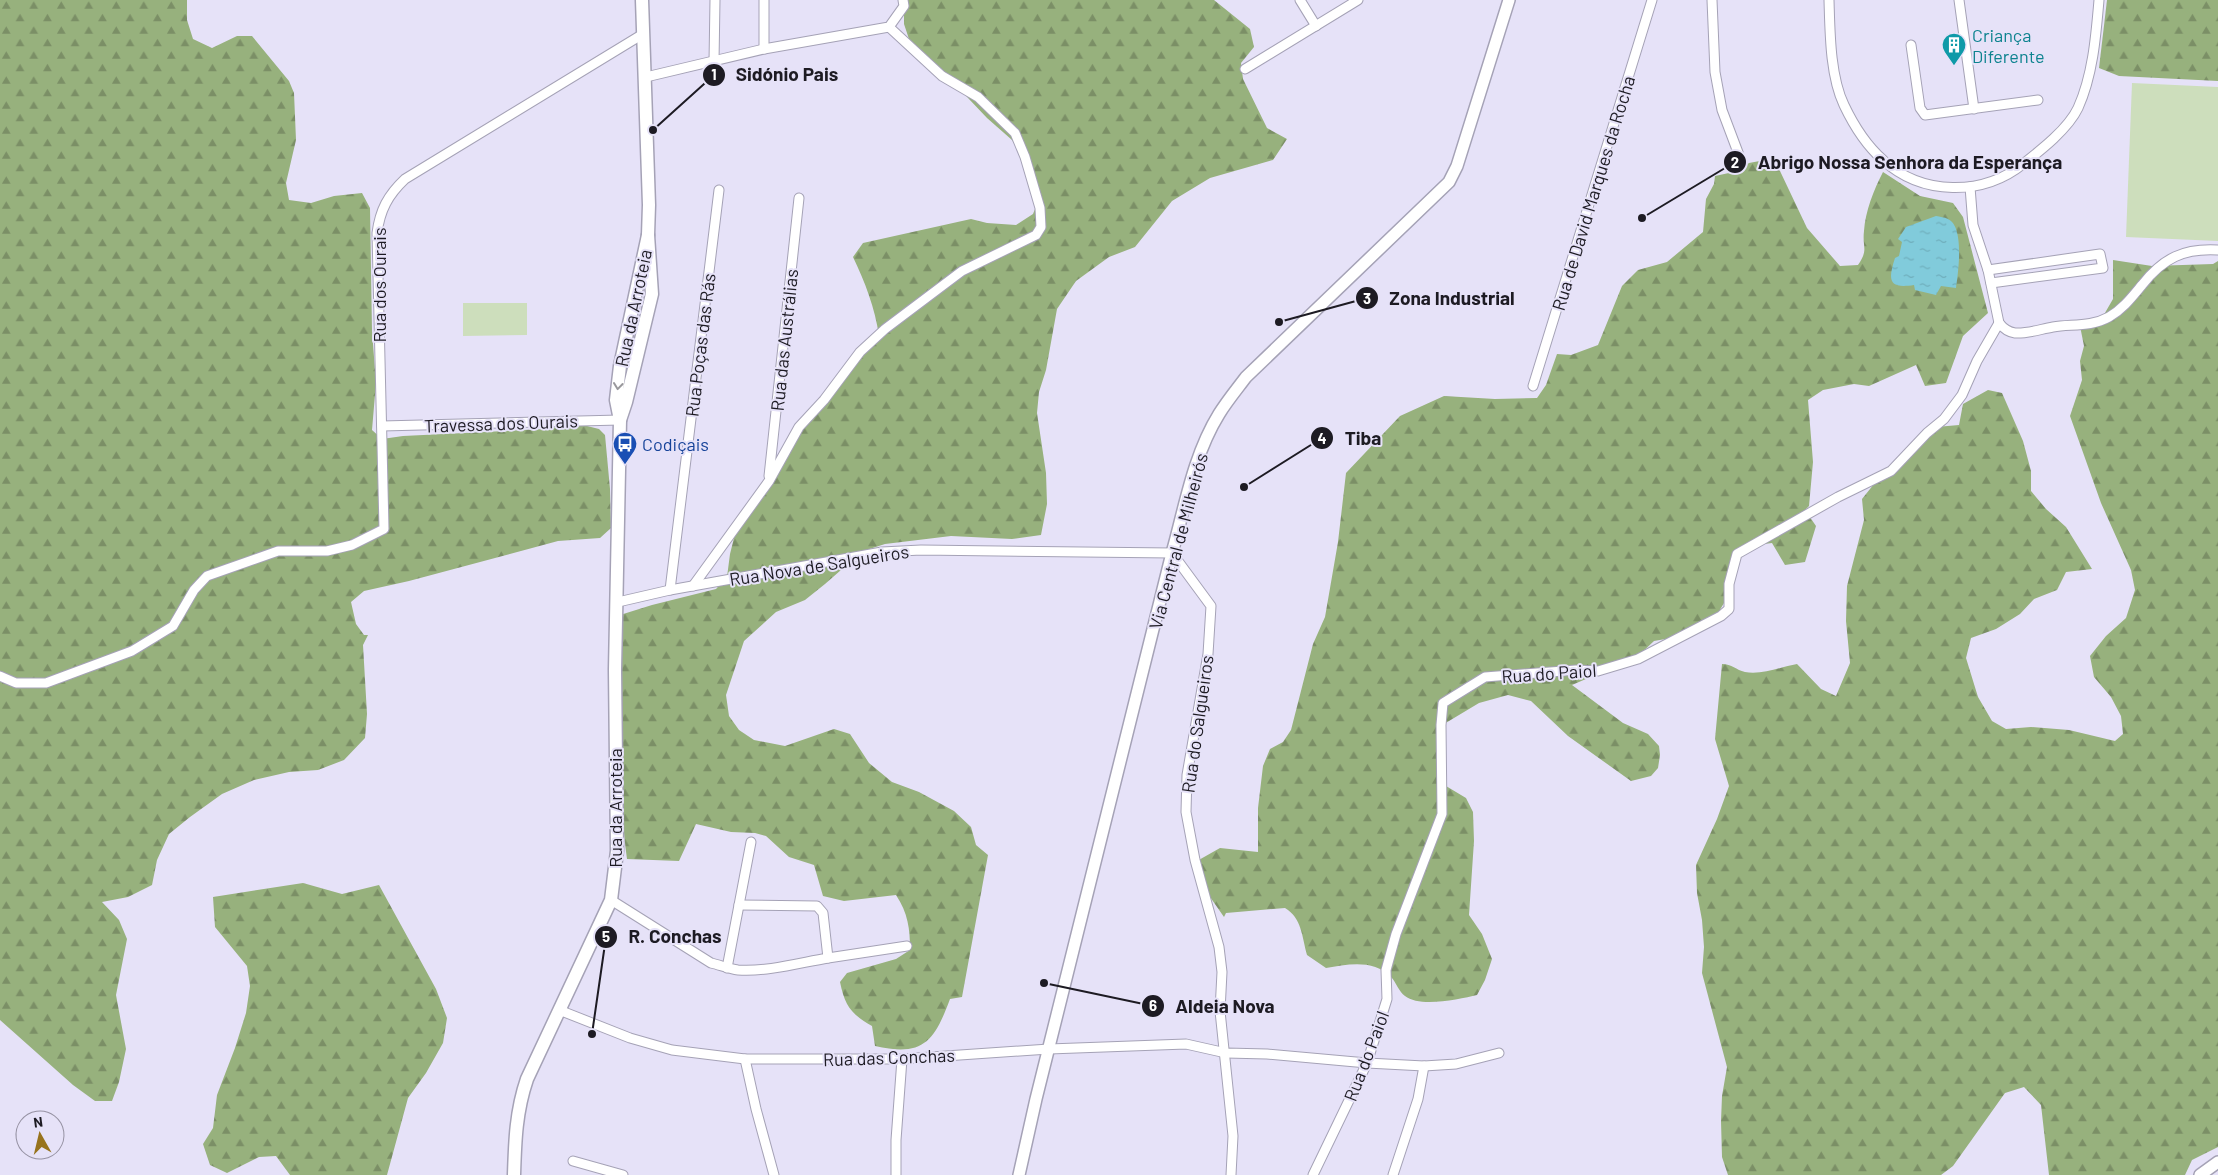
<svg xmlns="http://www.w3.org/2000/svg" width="2218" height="1175" viewBox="0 0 2218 1175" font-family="Barlow,sans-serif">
<defs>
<pattern id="forest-firs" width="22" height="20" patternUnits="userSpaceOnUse" patternTransform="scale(1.25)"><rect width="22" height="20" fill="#97b17d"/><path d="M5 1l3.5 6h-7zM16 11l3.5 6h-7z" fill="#7b8f66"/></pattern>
<pattern id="water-ripples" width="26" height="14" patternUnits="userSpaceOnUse" patternTransform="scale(1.25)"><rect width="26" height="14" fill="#81cbdb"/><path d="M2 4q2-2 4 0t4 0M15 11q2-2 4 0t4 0" fill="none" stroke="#6faebc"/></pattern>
</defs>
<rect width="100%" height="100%" fill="#e6e2f8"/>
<g fill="url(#forest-firs)">
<polygon points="0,0 187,0 187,20 193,39 212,48 237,36 252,36 289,81 294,93 296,140 286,183 289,200 311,203 334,196 362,193 370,208 372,331 376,383 372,430 382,439 403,436 544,429 579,424 599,429 605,435 610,489 611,528 600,538 558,541 409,581 364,591 351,602 356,624 364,635 368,635 363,645 367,714 365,738 344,760 318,770 289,772 254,780 222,794 190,817 169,834 157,860 152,885 128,897 102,902 119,920 127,939 116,995 126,1049 119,1082 112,1101 95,1101 73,1085 0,1020"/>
<path d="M904,0H1214L1250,29L1254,47L1241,63L1243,79L1267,128L1287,139L1273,160L1210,178L1172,201L1135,247L1109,257L1076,281L1057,309L1046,370L1039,392L1037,413L1046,473L1047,504L1041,535L1012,539L951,536L885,544L854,554L841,570L825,584L805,600L776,612L744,641L726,695L729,716L739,730L754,740L785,746L834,729L850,734L869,763L892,782L919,792L954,811L971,827L976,845L988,855L962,997L950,999C934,1042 923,1057 875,1046L872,1026C851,1014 845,1006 840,982L847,973L896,959L910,950C910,929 908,913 896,895L844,901L823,896L814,865L789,857L766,836L755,833L731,832L696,824L679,861L627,859C616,778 624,696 620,615L652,605L716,589L727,577L730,554L736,530L757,506L787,451L828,392L879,336C875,308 865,282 853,257L863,243L971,219L987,223L1016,225L1033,214L1037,204L1024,161L1012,140L987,118L950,79L921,53L909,39L904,24Z"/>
<polygon points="2107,0 2218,0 2218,81 2119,76 2099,68"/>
<path d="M1765,160L1780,171L1807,228L1840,266L1858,265C1869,249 1862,248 1864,231C1865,212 1874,189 1883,172L1920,196L1953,203L1963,217L1988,313L1963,336L1946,383L1925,386L1916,365L1869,386L1854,384L1823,390L1808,400L1813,462L1809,506L1805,510L1816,526L1805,562L1785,565L1772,543L1748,546L1731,563L1727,598L1718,613L1677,637L1654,641L1637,657L1572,685L1623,723L1648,734L1659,746L1660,755L1658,768L1651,776L1631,781L1568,736L1531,701L1508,695L1479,703L1444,724L1446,786L1466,798L1473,812L1474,841L1469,915L1482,934L1492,959L1485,980L1477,995C1460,999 1420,1008 1405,996C1399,992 1396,982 1391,977C1374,959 1348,964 1326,968L1307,955C1302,937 1302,918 1285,908L1226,913L1224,917L1194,874L1197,861L1220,848L1258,852V808L1263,766L1270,749L1283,742L1291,730L1313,644L1325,617L1338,542L1346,473L1400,416L1444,396L1495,399L1537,398L1546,385L1557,354L1571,355L1598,345L1622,286L1638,270L1667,262L1703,232L1706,199L1714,184L1715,176L1738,171L1749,163Z"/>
<path d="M2113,260L2152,266L2213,264L2218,261V1147L2192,1160L2185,1175H2049L2041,1105L2024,1087L2005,1093L1953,1166L1941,1175H1728L1722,1157L1721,1121L1722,1096L1727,1067L1702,973L1704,947L1702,920L1697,893L1696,865L1717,819L1729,786L1715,739L1722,664C1732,664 1736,670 1745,672C1762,675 1781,667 1797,664L1821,689L1836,696L1850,663L1846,621L1847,586L1864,520L1862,499L1878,479L1904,464L1921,445L1925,428L1959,425L1963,404L1988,390L2002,393L2023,441L2031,471V491L2046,509L2066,527L2092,569L2066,572L2057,590L2034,599L2020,614L1996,629L1971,638L1966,658L1978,697L1992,721L2006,729L2031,727L2069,730L2115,741L2123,734L2121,716L2111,697L2094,677L2090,656L2106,636L2126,618L2135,590L2131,570L2101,503L2070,416L2082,380L2080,361L2084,346L2080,326L2102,318L2113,299Z"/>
<polygon points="303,883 342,894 379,885 436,989 447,1018 443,1043 426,1073 408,1098 387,1175 290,1175 276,1156 259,1157 227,1173 210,1165 203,1144 213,1128 217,1095 235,1048 246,1013 250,986 247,966 215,927 213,897"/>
</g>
<g fill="#cddebc">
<polygon points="2132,83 2218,87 2218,241 2126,237"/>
<polygon points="463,303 527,303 527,335 463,336"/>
</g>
<path fill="url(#water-ripples)" d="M1936,216C1940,217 1944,217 1948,219C1965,227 1958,273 1956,288L1941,286L1936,295L1915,290L1914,285C1888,289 1888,280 1895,258L1899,256L1902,242L1898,239L1906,227Z"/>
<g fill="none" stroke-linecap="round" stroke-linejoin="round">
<defs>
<g id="minor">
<polyline points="764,0 764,49"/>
<polyline points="1300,0 1316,26"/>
<polyline points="1712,0 1715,72 1722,110 1742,163"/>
<path d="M1829,0C1830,32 1830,76 1844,105C1853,124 1867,146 1883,160C1922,196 1983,196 2023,164C2041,150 2068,129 2078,108C2093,75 2096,35 2099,0"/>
<polyline points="1959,0 1974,109"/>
<polyline points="1911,45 1920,108 1925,115 2038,100"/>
<polyline points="714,62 715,0"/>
<polyline points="1245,69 1358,0"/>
<polyline points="646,77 764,49 889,27 904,6 903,0"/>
<polyline points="1970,187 1973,225 1988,270 1999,323"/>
<polyline points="1988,270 2100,254 2103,268 1991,283"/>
<path d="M1999,323C2003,328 2008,332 2015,333C2027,334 2041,329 2053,327C2072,324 2091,327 2109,317C2123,309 2132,297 2142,285C2163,258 2184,248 2218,250"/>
<polyline points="1533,386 1652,0"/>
<polyline points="382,426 620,420"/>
<polyline points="769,476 799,198"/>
<polyline points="693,586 769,481 799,427 824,400 860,352 885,329 962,271 1036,235 1041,227 1040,208 1025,157 1015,133 978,97 942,76 889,27"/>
<polyline points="670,590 719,190"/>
<polyline points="618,602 670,590 882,552 921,550 1172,553 1211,606 1208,654 1187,775 1186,812 1195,860 1219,947 1222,972 1220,1011 1233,1136 1231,1175"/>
<path d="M0,676L16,683H46L132,651L173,626L194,590L207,576L278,551H327L352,545L384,529L377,233C380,210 388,195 405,179L643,34"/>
<path d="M611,900L711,963C720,965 729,969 738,970C767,972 799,963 828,958L823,913L817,906L739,905"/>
<polyline points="828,958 907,946"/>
<polyline points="727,968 751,842"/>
<polyline points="559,1010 630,1038 672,1050 745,1059 902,1059 1049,1049 1186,1044 1226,1053 1267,1054 1367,1063 1424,1066 1456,1064 1499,1053"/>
<polyline points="745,1059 756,1109 774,1175"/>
<polyline points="573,1161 623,1175"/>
<polyline points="896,1175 896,1140 902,1059"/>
<polyline points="1313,1175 1367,1063 1387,999 1386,970 1396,934 1442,814 1441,725 1443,703 1485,677 1576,670 1598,671 1638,659 1721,616 1729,609 1729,584 1737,554 1838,497 1891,471 1927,433 1944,419 1962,395 1977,361 1999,323"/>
<polyline points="1393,1175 1418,1099 1424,1066"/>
</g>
<g id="tertiary">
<path d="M1019,1175L1036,1099L1172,553C1185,507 1193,456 1219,414C1227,401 1237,389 1246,377L1449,182L1457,166L1509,0"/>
<polyline points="2200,1175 2218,1162"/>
</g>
<g id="secondary">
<polyline points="620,420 626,402 652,294 648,235 649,205 642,0"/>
<path d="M514,1175C515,1141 516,1111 527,1079L611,900L617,851L615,670L620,420L616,400L620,366L648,235"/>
</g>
</defs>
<use href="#minor" stroke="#a5a2b6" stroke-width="11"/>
<use href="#tertiary" stroke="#a5a2b6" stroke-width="14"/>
<use href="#secondary" stroke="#a5a2b6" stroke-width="15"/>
<use href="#minor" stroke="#fff" stroke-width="9"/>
<use href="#tertiary" stroke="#fff" stroke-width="11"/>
<use href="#secondary" stroke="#fff" stroke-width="12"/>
</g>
<defs><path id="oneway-chevron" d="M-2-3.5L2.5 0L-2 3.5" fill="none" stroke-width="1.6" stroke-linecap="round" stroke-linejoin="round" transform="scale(1.25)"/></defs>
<use stroke="#99989c" href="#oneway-chevron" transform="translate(618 386) rotate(97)"/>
<defs>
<symbol id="building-pin" viewBox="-11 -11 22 30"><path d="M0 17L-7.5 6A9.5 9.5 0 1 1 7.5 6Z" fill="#0f9aa8" stroke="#e6e2f8"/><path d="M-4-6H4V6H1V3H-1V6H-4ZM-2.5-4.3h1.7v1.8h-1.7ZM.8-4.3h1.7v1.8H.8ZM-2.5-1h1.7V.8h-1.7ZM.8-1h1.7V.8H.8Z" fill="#fff"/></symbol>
<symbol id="bus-pin" viewBox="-11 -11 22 30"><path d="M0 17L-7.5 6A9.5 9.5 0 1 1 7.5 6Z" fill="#1a4fb4" stroke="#e6e2f8"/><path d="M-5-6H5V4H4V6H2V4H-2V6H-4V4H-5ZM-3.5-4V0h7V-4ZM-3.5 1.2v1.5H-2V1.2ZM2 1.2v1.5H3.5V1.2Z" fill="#fff"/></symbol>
</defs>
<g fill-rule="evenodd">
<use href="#building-pin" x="1940" y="31" width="28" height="38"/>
<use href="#bus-pin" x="611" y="430" width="28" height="38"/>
</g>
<g text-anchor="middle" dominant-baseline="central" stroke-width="4" stroke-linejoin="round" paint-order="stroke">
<g font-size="18" fill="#0d838f" stroke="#e6e2f8" text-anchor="start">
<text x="1972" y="35">Criança<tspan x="1972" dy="21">Diferente</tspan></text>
</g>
<g font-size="18" fill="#1d1b23" stroke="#e6e2f8">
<text transform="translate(1593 193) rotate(-73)">Rua de David Marques da Rocha</text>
<text transform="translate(379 285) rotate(-90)">Rua dos Ourais</text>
<text transform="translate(633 308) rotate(-78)">Rua da Arroteia</text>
<text transform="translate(784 340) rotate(-84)">Rua das Austrálias</text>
<text transform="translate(700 345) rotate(-83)">Rua Poças das Rás</text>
<text transform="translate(501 423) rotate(-2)">Travessa dos Ourais</text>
<text transform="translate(1178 541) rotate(-75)">Via Central de Milheirós</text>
<text transform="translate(819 565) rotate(-9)">Rua Nova de Salgueiros</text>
<text transform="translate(1549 673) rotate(-4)">Rua do Paiol</text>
<text transform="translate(1197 724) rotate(-82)">Rua do Salgueiros</text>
<text transform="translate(615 808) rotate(-90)">Rua da Arroteia</text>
<text transform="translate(1366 1056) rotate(-69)">Rua do Paiol</text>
<text transform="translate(889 1057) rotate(-2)">Rua das Conchas</text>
</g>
<g font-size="18" fill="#164399" stroke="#e6e2f8" text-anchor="start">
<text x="642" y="444">Codiçais</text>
</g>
</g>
<path fill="none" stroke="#1d1b23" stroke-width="2" d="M653 130L714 75M1642 218L1735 162M1279 322L1367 298M1244 487L1322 438M592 1034L606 937M1044 983L1153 1006"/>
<g fill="#1d1b23" stroke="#e6e2f8" stroke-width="2">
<circle cx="653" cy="130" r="5"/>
<circle cx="1642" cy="218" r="5"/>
<circle cx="1279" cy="322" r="5"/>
<circle cx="1244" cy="487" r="5"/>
<circle cx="592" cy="1034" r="5"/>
<circle cx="1044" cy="983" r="5"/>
<circle cx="714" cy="75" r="12"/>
<circle cx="1735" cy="162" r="12"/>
<circle cx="1367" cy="298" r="12"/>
<circle cx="1322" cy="438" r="12"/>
<circle cx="606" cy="937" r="12"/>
<circle cx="1153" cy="1006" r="12"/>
</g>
<g font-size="15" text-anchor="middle" font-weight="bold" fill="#fff">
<text x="714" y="80">1</text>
<text x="1735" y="168">2</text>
<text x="1367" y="304">3</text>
<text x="1322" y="444">4</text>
<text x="606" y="942">5</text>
<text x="1153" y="1011">6</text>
</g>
<g font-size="19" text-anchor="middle" font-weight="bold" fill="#1d1b23" stroke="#e6e2f8" stroke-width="4" stroke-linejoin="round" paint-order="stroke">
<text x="787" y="81">Sidónio Pais</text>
<text x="1910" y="169">Abrigo Nossa Senhora da Esperança</text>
<text x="1452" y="305">Zona Industrial</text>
<text x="1363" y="445">Tiba</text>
<text x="675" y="943">R. Conchas</text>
<text x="1225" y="1013">Aldeia Nova</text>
</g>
<g transform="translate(40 1135) rotate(352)"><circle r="24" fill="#e6e2f8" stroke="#9692a3"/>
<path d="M0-4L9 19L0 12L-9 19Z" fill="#97731d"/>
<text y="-8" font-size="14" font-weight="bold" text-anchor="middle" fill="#1d1b23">N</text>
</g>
</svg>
